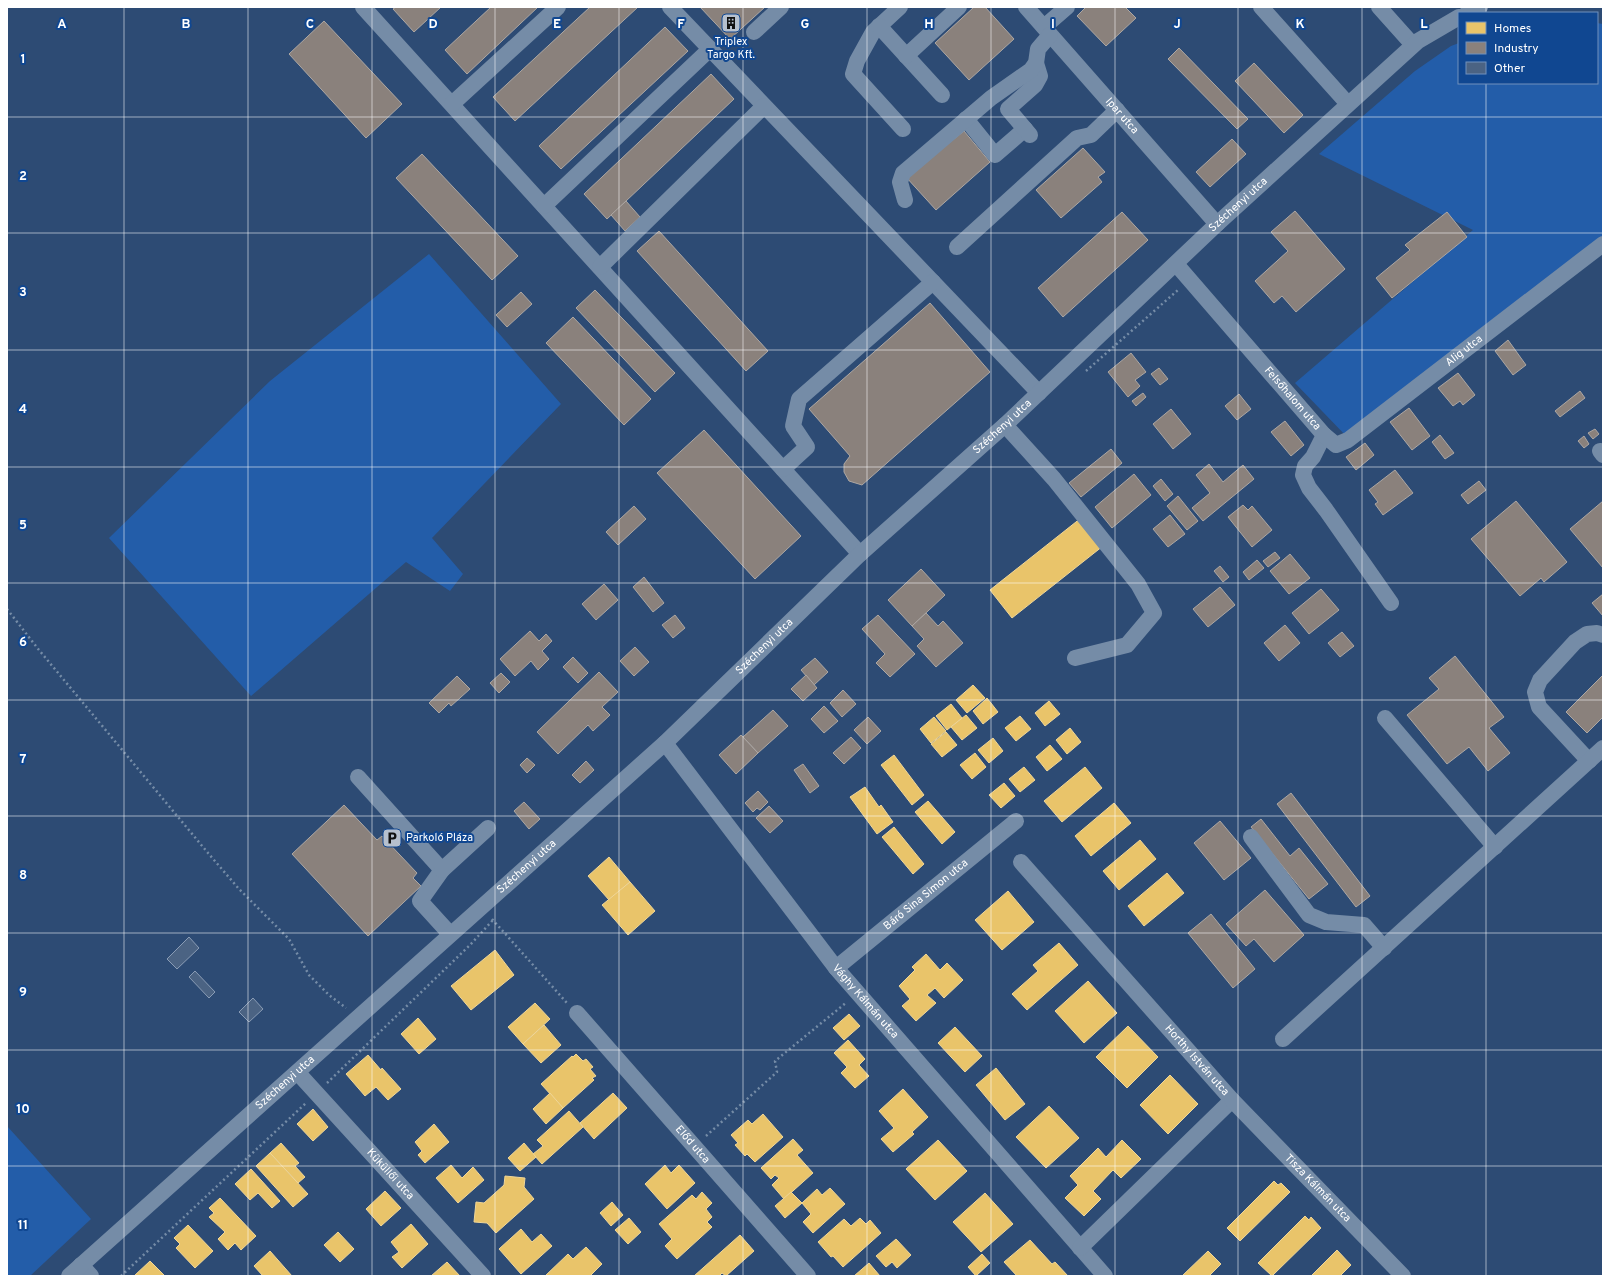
<svg xmlns="http://www.w3.org/2000/svg" width="1610" height="1283" viewBox="0 0 1610 1283" font-family="Overpass,sans-serif">
<rect width="100%" height="100%" fill="#2d4b74"/>
<g fill="#235da9">
<polygon points="1597,23 1603,24 1603,243 1349,439 1295,383 1473,230 1319,154 1415,71 1451,46 1459,43 1459,83 1597,83"/>
<polygon points="429,254 561,404 432,538 463,574 450,591 406,562 251,696 109,538 270,381"/>
<polygon points="7,1126 91,1219 30,1276 7,1276"/>
</g>
<g fill="#e9c46a" stroke="#f0d697">
<polygon points="1081,518 1103,546 1012,618 990,590"/>
<polygon points="973,685 985,698 967,713 956,700"/>
<polygon points="987,698 998,712 983,724 973,711"/>
<polygon points="1049,701 1060,714 1045,726 1035,713"/>
<polygon points="951,704 962,718 947,730 936,716"/>
<polygon points="966,715 977,728 962,740 951,727"/>
<polygon points="1020,716 1031,729 1016,741 1005,728"/>
<polygon points="934,717 946,731 931,743 920,729"/>
<polygon points="1070,728 1081,742 1067,754 1056,740"/>
<polygon points="946,732 957,745 942,757 931,744"/>
<polygon points="993,738 1003,751 989,763 978,750"/>
<polygon points="1050,745 1062,759 1047,771 1036,757"/>
<polygon points="975,753 986,767 972,779 960,765"/>
<polygon points="894,755 924,795 912,805 881,765"/>
<polygon points="1024,767 1035,780 1020,792 1009,779"/>
<polygon points="1085,767 1102,788 1062,822 1044,801"/>
<polygon points="1004,783 1015,796 1001,808 989,795"/>
<polygon points="865,787 879,807 881,805 893,822 877,834 850,797"/>
<polygon points="928,801 955,832 942,844 915,812"/>
<polygon points="1114,803 1131,823 1091,856 1075,836"/>
<polygon points="894,827 924,864 913,874 882,837"/>
<polygon points="1140,840 1156,859 1119,890 1103,871"/>
<polygon points="609,857 630,882 609,900 588,876"/>
<polygon points="1167,873 1184,893 1144,926 1128,906"/>
<polygon points="630,882 655,911 628,935 602,905"/>
<polygon points="1008,891 1034,922 1002,950 975,920"/>
<polygon points="1059,943 1078,965 1027,1010 1012,994 1038,971 1033,965"/>
<polygon points="495,950 514,975 471,1010 451,986"/>
<polygon points="926,954 940,970 947,963 963,980 944,998 935,988 927,995 936,1003 916,1021 902,1006 910,999 899,986 915,970 912,967"/>
<polygon points="1088,981 1117,1013 1084,1043 1055,1011"/>
<polygon points="535,1003 550,1019 523,1044 508,1027"/>
<polygon points="849,1014 860,1026 844,1040 833,1028"/>
<polygon points="418,1018 436,1039 419,1054 401,1034"/>
<polygon points="544,1025 561,1045 541,1063 523,1044"/>
<polygon points="1128,1026 1158,1057 1127,1088 1096,1057"/>
<polygon points="955,1027 982,1056 965,1072 938,1043"/>
<polygon points="848,1040 865,1059 859,1065 869,1076 855,1088 841,1073 847,1067 834,1053"/>
<polygon points="576,1054 583,1061 586,1059 593,1067 590,1069 596,1076 592,1078 594,1080 563,1108 541,1084 572,1056 573,1057"/>
<polygon points="368,1055 381,1070 382,1068 401,1089 388,1100 376,1087 365,1096 346,1074"/>
<polygon points="996,1068 1025,1104 1005,1120 976,1085"/>
<polygon points="1170,1075 1198,1104 1168,1134 1140,1105"/>
<polygon points="903,1089 928,1117 912,1132 914,1134 893,1152 881,1139 894,1128 879,1111"/>
<polygon points="550,1093 563,1108 546,1124 533,1109"/>
<polygon points="613,1093 627,1108 594,1139 580,1123"/>
<polygon points="1049,1106 1079,1138 1046,1168 1016,1137"/>
<polygon points="313,1109 328,1127 313,1141 297,1124"/>
<polygon points="569,1111 583,1127 542,1164 533,1154 543,1146 537,1140"/>
<polygon points="763,1114 783,1137 755,1162 747,1154 745,1156 735,1145 738,1143 731,1135 748,1120 752,1124"/>
<polygon points="434,1124 449,1142 425,1163 418,1155 422,1151 415,1142"/>
<polygon points="793,1139 803,1150 797,1155 813,1173 784,1199 772,1185 779,1178 775,1175 771,1179 761,1168"/>
<polygon points="938,1140 967,1171 935,1200 906,1169"/>
<polygon points="1122,1140 1141,1159 1121,1178 1113,1170 1093,1191 1101,1199 1084,1216 1065,1198 1078,1185 1070,1176 1098,1148 1106,1157"/>
<polygon points="281,1143 299,1163 295,1166 305,1177 298,1183 270,1153"/>
<polygon points="524,1143 536,1157 520,1171 508,1158"/>
<polygon points="270,1153 308,1194 293,1207 256,1166"/>
<polygon points="451,1165 462,1178 473,1167 484,1180 458,1203 436,1178"/>
<polygon points="665,1165 671,1173 679,1165 695,1183 667,1209 645,1184"/>
<polygon points="251,1169 280,1201 272,1208 258,1193 250,1200 235,1184"/>
<polygon points="505,1176 525,1178 524,1187 534,1199 496,1233 487,1223 474,1222 476,1202 484,1203 504,1185"/>
<polygon points="1274,1181 1278,1185 1281,1183 1290,1192 1240,1241 1227,1228"/>
<polygon points="830,1188 845,1204 813,1233 803,1222 811,1214 802,1203 817,1189 822,1195"/>
<polygon points="385,1191 401,1208 381,1226 366,1209"/>
<polygon points="702,1192 712,1203 706,1209 712,1217 707,1222 712,1227 677,1259 665,1246 672,1239 659,1224 692,1195 696,1199"/>
<polygon points="791,1192 802,1203 785,1218 775,1206"/>
<polygon points="985,1193 1013,1224 981,1252 953,1222"/>
<polygon points="220,1198 256,1236 241,1250 235,1243 228,1250 218,1239 225,1232 209,1217 214,1213 209,1208"/>
<polygon points="612,1202 623,1215 611,1226 600,1213"/>
<polygon points="1305,1216 1309,1220 1311,1217 1321,1228 1272,1276 1258,1263"/>
<polygon points="629,1218 641,1232 628,1244 615,1230"/>
<polygon points="860,1218 866,1224 870,1220 881,1233 843,1267 833,1256 831,1257 818,1242 844,1219 851,1226"/>
<polygon points="411,1224 428,1244 402,1268 392,1257 399,1252 391,1242"/>
<polygon points="188,1225 213,1251 195,1268 176,1248 180,1244 174,1238"/>
<polygon points="521,1229 532,1242 541,1234 552,1246 521,1274 499,1249"/>
<polygon points="338,1232 354,1249 340,1262 324,1245"/>
<polygon points="740,1235 754,1251 726,1276 722,1273 719,1276 694,1276"/>
<polygon points="896,1239 911,1255 897,1268 892,1262 886,1267 876,1256"/>
<polygon points="1030,1240 1052,1264 1055,1262 1068,1276 1017,1276 1004,1262"/>
<polygon points="586,1247 602,1264 590,1276 545,1276 568,1254 573,1259"/>
<polygon points="1337,1250 1351,1265 1340,1276 1311,1276"/>
<polygon points="270,1251 292,1276 263,1276 254,1266"/>
<polygon points="1208,1251 1221,1264 1209,1276 1182,1276"/>
<polygon points="982,1254 990,1263 976,1276 968,1267"/>
<polygon points="150,1261 165,1276 134,1276"/>
<polygon points="447,1262 460,1276 431,1276"/>
<polygon points="869,1263 880,1276 854,1276"/>
</g>
<g fill="#8a817c" stroke="#ada7a3">
<polygon points="396,7 441,7 414,32 393,9"/>
<polygon points="491,7 538,7 467,74 445,50"/>
<polygon points="590,7 638,7 515,121 493,97"/>
<polygon points="700,7 765,7 730,39"/>
<polygon points="974,7 985,7 1014,39 969,80 935,43"/>
<polygon points="1086,7 1125,7 1136,18 1106,46 1077,16"/>
<polygon points="324,21 402,104 366,138 289,54"/>
<polygon points="665,27 688,51 561,169 539,146"/>
<polygon points="1179,48 1248,119 1237,129 1168,59"/>
<polygon points="1254,63 1303,115 1284,133 1235,81"/>
<polygon points="711,74 734,99 607,219 584,194"/>
<polygon points="964,131 990,162 936,210 906,177"/>
<polygon points="1232,139 1246,154 1210,187 1196,172"/>
<polygon points="1083,148 1105,172 1098,177 1102,182 1061,218 1036,190"/>
<polygon points="422,154 518,256 492,280 396,178"/>
<polygon points="626,201 640,217 625,231 611,215"/>
<polygon points="1295,211 1345,269 1296,312 1282,296 1274,303 1255,281 1288,251 1271,232"/>
<polygon points="1122,212 1148,240 1063,317 1038,288"/>
<polygon points="1447,212 1467,237 1392,298 1376,278 1410,250 1405,245"/>
<polygon points="659,231 768,351 746,371 637,251"/>
<polygon points="595,290 675,373 655,392 576,308"/>
<polygon points="521,292 532,304 507,327 496,315"/>
<polygon points="930,303 990,372 862,485 849,481 844,472 844,464 850,456 809,409"/>
<polygon points="573,317 651,399 624,425 546,343"/>
<polygon points="1508,340 1526,365 1513,375 1495,351"/>
<polygon points="1131,353 1146,372 1135,380 1140,386 1128,397 1108,372"/>
<polygon points="1159,368 1168,379 1160,385 1151,374"/>
<polygon points="1458,373 1475,395 1463,405 1460,401 1453,406 1438,388"/>
<polygon points="1580,391 1585,398 1560,417 1555,411"/>
<polygon points="1143,393 1146,397 1136,406 1132,401"/>
<polygon points="1239,394 1251,409 1237,420 1225,406"/>
<polygon points="1409,408 1430,436 1412,450 1390,422"/>
<polygon points="1171,409 1191,434 1173,449 1153,424"/>
<polygon points="1285,421 1304,445 1291,456 1271,432"/>
<polygon points="1595,429 1599,434 1593,439 1588,433"/>
<polygon points="704,430 801,536 755,579 657,473"/>
<polygon points="1440,435 1454,453 1445,459 1432,442"/>
<polygon points="1584,436 1589,444 1584,448 1578,441"/>
<polygon points="1365,443 1374,455 1356,470 1346,457"/>
<polygon points="1111,449 1122,463 1081,497 1069,483"/>
<polygon points="1209,464 1223,482 1243,465 1254,479 1203,521 1192,508 1210,493 1196,475"/>
<polygon points="1395,470 1413,493 1383,515 1375,504 1378,502 1369,490"/>
<polygon points="1134,474 1151,495 1112,528 1095,507"/>
<polygon points="1161,479 1173,494 1165,501 1153,486"/>
<polygon points="1479,481 1486,490 1468,504 1461,495"/>
<polygon points="1178,496 1198,521 1187,530 1167,506"/>
<polygon points="1516,501 1567,562 1544,582 1541,578 1520,596 1471,539"/>
<polygon points="1603,501 1603,568 1570,529"/>
<polygon points="1243,505 1248,510 1252,506 1272,530 1252,547 1228,517"/>
<polygon points="634,506 646,519 618,545 606,532"/>
<polygon points="1170,515 1185,534 1168,547 1153,529"/>
<polygon points="1275,552 1280,558 1268,567 1263,561"/>
<polygon points="1290,554 1310,578 1289,594 1270,571"/>
<polygon points="1257,560 1264,568 1249,580 1243,572"/>
<polygon points="1220,566 1229,577 1223,582 1214,571"/>
<polygon points="921,569 945,595 912,626 888,600"/>
<polygon points="644,577 664,603 653,612 633,587"/>
<polygon points="604,584 618,600 596,620 582,604"/>
<polygon points="1220,587 1235,605 1208,627 1193,609"/>
<polygon points="1321,589 1339,610 1309,634 1292,613"/>
<polygon points="1603,594 1603,616 1592,603"/>
<polygon points="926,613 938,626 943,621 963,643 936,667 917,646 924,639 912,626"/>
<polygon points="675,615 685,628 673,638 662,625"/>
<polygon points="878,615 915,654 890,677 876,663 885,654 862,629"/>
<polygon points="1285,625 1300,643 1279,661 1264,643"/>
<polygon points="530,631 539,641 546,634 552,641 542,651 549,659 538,670 531,661 515,676 500,659"/>
<polygon points="1342,632 1354,646 1340,657 1328,643"/>
<polygon points="635,647 649,662 634,676 620,661"/>
<polygon points="1455,656 1504,717 1489,728 1510,753 1488,771 1469,747 1447,764 1407,715 1439,689 1429,678"/>
<polygon points="573,657 588,673 578,683 563,667"/>
<polygon points="815,658 828,672 814,685 801,670"/>
<polygon points="599,672 618,692 602,707 610,715 593,731 588,725 558,754 537,732"/>
<polygon points="501,673 510,682 499,693 490,683"/>
<polygon points="806,675 817,688 803,701 791,689"/>
<polygon points="1603,675 1603,717 1587,733 1566,712"/>
<polygon points="457,676 470,689 451,706 449,703 439,713 429,703"/>
<polygon points="843,690 856,704 842,717 830,703"/>
<polygon points="824,706 838,721 824,733 811,719"/>
<polygon points="773,710 788,726 758,753 743,737"/>
<polygon points="868,717 881,731 867,744 854,730"/>
<polygon points="741,735 758,753 736,774 719,755"/>
<polygon points="851,737 861,748 844,764 833,753"/>
<polygon points="527,758 535,765 527,773 520,765"/>
<polygon points="586,761 594,770 580,783 572,775"/>
<polygon points="803,764 819,786 810,793 794,770"/>
<polygon points="758,791 768,802 760,810 757,808 753,812 745,803"/>
<polygon points="1291,793 1370,896 1356,907 1277,804"/>
<polygon points="524,802 540,819 529,829 514,811"/>
<polygon points="344,805 377,840 382,836 417,873 413,878 421,886 368,936 292,854"/>
<polygon points="769,806 783,821 770,833 756,818"/>
<polygon points="1261,819 1290,856 1299,848 1328,884 1309,899 1251,827"/>
<polygon points="1220,821 1251,858 1224,880 1194,843"/>
<polygon points="1265,890 1304,935 1274,962 1254,939 1246,946 1226,924"/>
<polygon points="1211,914 1255,969 1233,988 1188,933"/>
</g>
<g fill="#4b6383" stroke="#8a9cb5">
<polygon points="189,937 199,948 177,969 167,959"/>
<polygon points="195,971 215,992 209,998 189,977"/>
<polygon points="253,998 263,1009 249,1022 239,1012"/>
</g>
<g fill="none" stroke-linecap="round" stroke-linejoin="round">
<g stroke="#758ca7" stroke-width="2.5" stroke-dasharray="2 3" stroke-linecap="butt">
<polyline points="1086,371 1178,290"/>
<polyline points="7,609 39,650 208,853 239,889 289,939 309,975 329,995 346,1008"/>
<polyline points="492,919 567,1003"/>
<polyline points="327,1083 470,945 493,920"/>
<polyline points="706,1136 777,1072 775,1061 847,1002"/>
<polyline points="121,1276 306,1103"/>
</g>
<g stroke="#758ca7" stroke-width="16">
<polyline points="363,7 860,554"/>
<polyline points="670,7 1039,393"/>
<polyline points="900,7 873,32 857,61 853,74 903,129"/>
<path id="s1" d="M1026,7L1217,224"/>
<polyline points="1261,7 1348,104"/>
<polyline points="1379,7 1413,45"/>
<polyline points="1467,13 1480,7"/>
<polyline points="879,26 942,95"/>
<polyline points="1044,27 1067,7"/>
<polyline points="754,32 781,7"/>
<polyline points="906,56 959,7"/>
<polyline points="452,104 558,7"/>
<polyline points="966,119 995,155 1025,129"/>
<polyline points="1030,135 1008,109 1035,85 1040,76 1036,63"/>
<polyline points="905,200 900,182 903,173 991,98 1031,70 1036,63 1038,49 1050,35"/>
<polyline points="544,206 710,49"/>
<polyline points="957,247 1077,138 1091,135 1117,110"/>
<path id="s2" d="M1176,264L1324,435L1313,457L1305,466L1303,475L1309,488L1326,510L1391,603"/>
<polyline points="600,267 764,106"/>
<polyline points="1005,425 1054,479 1138,584 1154,613 1127,645 1075,658"/>
<path id="s3" d="M1324,435L1336,445L1348,440L1603,244"/>
<polyline points="1600,451 1603,455"/>
<polyline points="783,469 807,447 793,426 799,399 933,282"/>
<polyline points="1385,718 1495,847"/>
<path id="s4" d="M665,743L836,968L1105,1276"/>
<polyline points="1589,761 1539,707 1535,692 1540,680 1575,642 1587,634 1597,633 1603,635"/>
<polyline points="358,777 442,870 420,901 450,934"/>
<polyline points="1251,837 1309,915 1326,922 1364,925 1384,948"/>
<path id="s5" d="M1021,862L1232,1100L1080,1248"/>
<polyline points="442,870 488,828"/>
<path id="s6" d="M836,968L1016,821"/>
<path id="s7" d="M577,1013L808,1276"/>
<polyline points="1283,1039 1603,748"/>
<path id="s8" d="M298,1073L483,1276"/>
<path id="s9" d="M1232,1100L1403,1276"/>
<polyline points="81,1265 91,1276"/>
<path id="s10" d="M69,1276L665,743L860,554L1005,425L1217,224L1418,41L1459,17"/>
</g>
</g>
<path fill="none" stroke="#fff" stroke-width="1" stroke-opacity="0.55" d="M124,7V1276M248,7V1276M372,7V1276M495,7V1276M619,7V1276M743,7V1276M867,7V1276M991,7V1276M1115,7V1276M1238,7V1276M1362,7V1276M1486,7V13M1486,83V1276M7,117H1603M7,233H1603M7,350H1603M7,467H1603M7,583H1603M7,700H1603M7,816H1603M7,933H1603M7,1050H1603M7,1166H1603"/>
<defs>
<symbol id="building-square" viewBox="-11 -11 22 22"><rect x="-9" y="-9" width="18" height="18" rx="4" fill="#b6c0ce" stroke="#104791"/><path d="M-4-6H4V6H1V3H-1V6H-4ZM-2.5-4.3h1.7v1.8h-1.7ZM.8-4.3h1.7v1.8H.8ZM-2.5-1h1.7V.8h-1.7ZM.8-1h1.7V.8H.8Z" fill="#111"/></symbol>
<symbol id="parking-square" viewBox="-11 -11 22 22"><rect x="-9" y="-9" width="18" height="18" rx="4" fill="#b6c0ce" stroke="#104791"/><path d="M-3.5-5.5H1a3.5 3.5 0 0 1 0 7H-1V5.5H-3.5ZM-1-3.4V-.6H.8a1.4 1.4 0 0 0 0-2.8Z" fill="#111"/></symbol>
</defs>
<g fill-rule="evenodd">
<use href="#building-square" x="720" y="12" width="22" height="22"/>
<use href="#parking-square" x="381" y="827" width="22" height="22"/>
</g>
<g text-anchor="middle" dominant-baseline="central" stroke-width="4" stroke-linejoin="round" paint-order="stroke">
<g font-size="11" fill="#fff" stroke="#104791">
<text x="731" y="42">Triplex<tspan x="731" dy="13">Targo Kft.</tspan></text>
<text x="406" y="838" text-anchor="start">Parkoló Pláza</text>
</g>
<g font-size="11" fill="#fff" stroke="#104791">
<text stroke="none"><textPath href="#s1" startOffset="145">Ipar utca</textPath></text>
<text stroke="none"><textPath href="#s10" startOffset="1586">Széchenyi utca</textPath></text>
<text stroke="none"><textPath href="#s3" startOffset="175">Alig utca</textPath></text>
<text stroke="none"><textPath href="#s2" startOffset="178">Felsőhalom utca</textPath></text>
<text stroke="none"><textPath href="#s10" startOffset="1262">Széchenyi utca</textPath></text>
<text stroke="none"><textPath href="#s10" startOffset="938">Széchenyi utca</textPath></text>
<text stroke="none"><textPath href="#s10" startOffset="614">Széchenyi utca</textPath></text>
<text stroke="none"><textPath href="#s6" startOffset="116">Báró Sina Simon utca</textPath></text>
<text stroke="none"><textPath href="#s4" startOffset="327">Vághy Kálmán utca</textPath></text>
<text stroke="none"><textPath href="#s5" startOffset="265">Horthy István utca</textPath></text>
<text stroke="none"><textPath href="#s10" startOffset="290">Széchenyi utca</textPath></text>
<text stroke="none"><textPath href="#s7" startOffset="175">Előd utca</textPath></text>
<text stroke="none"><textPath href="#s8" startOffset="137">Küküllői utca</textPath></text>
<text stroke="none"><textPath href="#s9" startOffset="123">Tisza Kálmán utca</textPath></text>
</g>
</g>
<g font-size="13" text-anchor="middle" font-weight="bold" fill="#fff" stroke="#104791" stroke-width="4" stroke-linejoin="round" paint-order="stroke">
<text x="62" y="28">A</text>
<text x="186" y="28">B</text>
<text x="310" y="28">C</text>
<text x="433" y="28">D</text>
<text x="557" y="28">E</text>
<text x="681" y="28">F</text>
<text x="805" y="28">G</text>
<text x="929" y="28">H</text>
<text x="1053" y="28">I</text>
<text x="1177" y="28">J</text>
<text x="1300" y="28">K</text>
<text x="1424" y="28">L</text>
<text x="23" y="63">1</text>
<text x="23" y="180">2</text>
<text x="23" y="296">3</text>
<text x="23" y="413">4</text>
<text x="23" y="529">5</text>
<text x="23" y="646">6</text>
<text x="23" y="763">7</text>
<text x="23" y="879">8</text>
<text x="23" y="996">9</text>
<text x="23" y="1113">10</text>
<text x="23" y="1229">11</text>
</g>
<rect width="1610" height="1283" fill="none" stroke="#ffffff" stroke-width="16"/>
<rect x="1458" y="12" width="140" height="72" fill="#104791" stroke="#7091bd"/>
<rect x="1466" y="22" width="20" height="12" fill="#e9c46a" stroke="#7091bd"/>
<text x="1494" y="32" font-size="12" fill="#ffffff">Homes</text>
<rect x="1466" y="42" width="20" height="12" fill="#8a817c" stroke="#7091bd"/>
<text x="1494" y="52" font-size="12" fill="#ffffff">Industry</text>
<rect x="1466" y="62" width="20" height="12" fill="#4b6383" stroke="#7091bd"/>
<text x="1494" y="72" font-size="12" fill="#ffffff">Other</text>
</svg>
